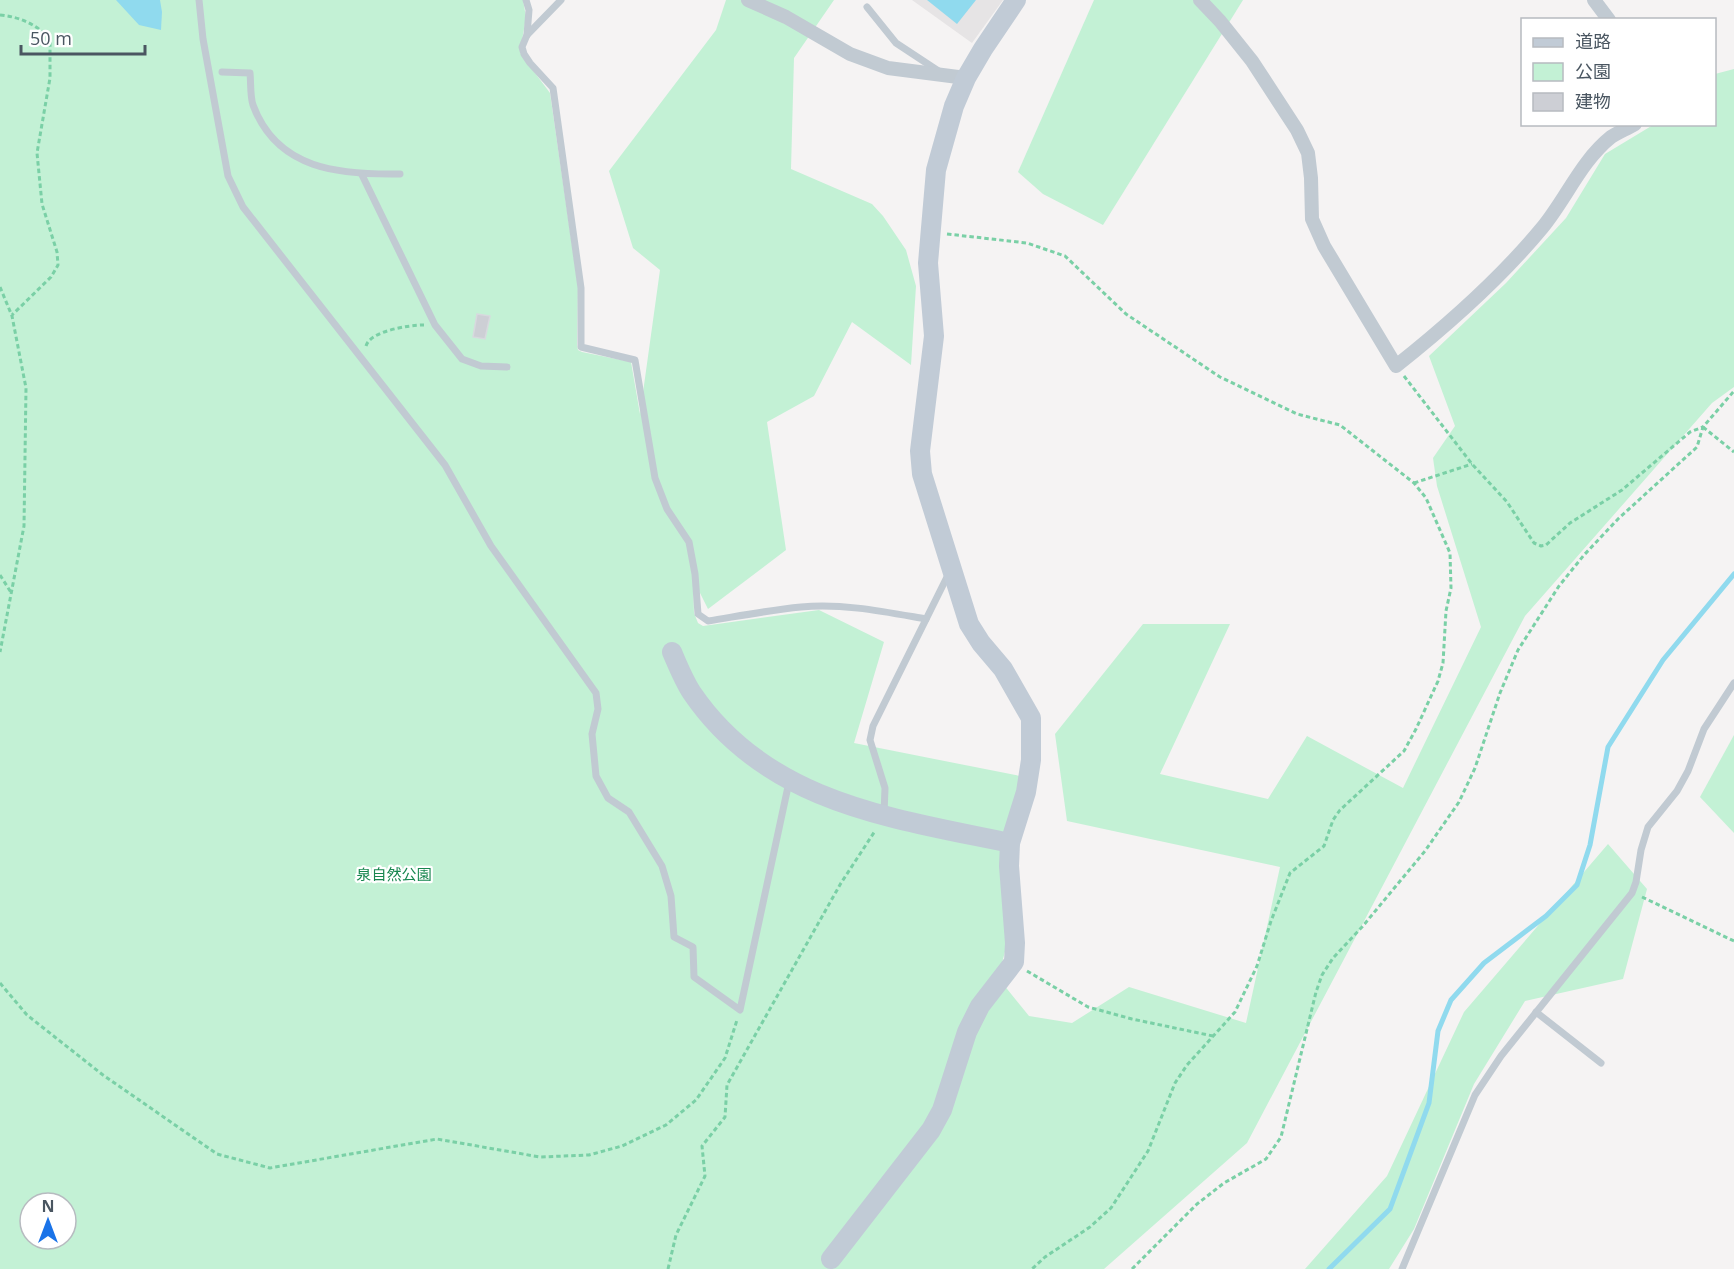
<svg xmlns="http://www.w3.org/2000/svg" width="1734" height="1269" viewBox="0 0 1734 1269" font-family="'Open Sans','Noto Sans JP',sans-serif">
<rect width="100%" height="100%" fill="#f5f3f3"/>
<polygon fill="#e6e4e5" points="912,0 1003,0 972,43"/>
<g fill="#c3f1d5" fill-rule="evenodd">
<path d="M0,0H523L526,17L520,53L550,93L578,287L577,345L578,350L582,352L631,362L640,414L660,270L633,248L609,171L716,30L726,0H834L794,58L791,169L872,204L883,216L906,250L916,286L911,365L852,322L814,396L767,422L786,550L708,609L693,579L694,613L698,623L703,626L819,610L884,642L854,743L1020,776L1009,824L1007,944L1002,963L995,974L1029,1016L1072,1023L1129,987L1246,1023L1280,867L1067,821L1055,734L1143,624H1230L1160,774L1268,799L1307,736L1403,788L1481,627L1437,486L1433,458L1455,426L1429,356L1506,283L1566,218L1605,154L1653,125L1714,124L1715,74L1734,69V387L1712,403L1525,616L1247,1143L1104,1269H0ZM30,1203H66V1239H30Z"/>
<polygon points="1094,0 1243,0 1103,225 1043,194 1018,172"/>
<polygon points="1734,735 1734,833 1700,797"/>
<polygon points="1608,844 1647,889 1623,979 1525,1001 1474,1084 1414,1229 1389,1269 1305,1269 1387,1176 1464,1012"/>
</g>
<g fill="#90daee">
<polygon points="116,0 160,0 162,12 161,30 139,25"/>
<polygon points="927,0 976,0 957,24"/>
</g>
<g fill="none" stroke-linecap="round" stroke-linejoin="round">
<polyline stroke="#90daee" stroke-width="5" points="1329,1269 1390,1209 1429,1103 1438,1031 1451,1000 1484,963 1546,916 1577,885 1590,845 1608,747 1663,660 1734,574"/>
</g>
<polygon fill="#cdcfd5" stroke="#d7d9de" stroke-width="1.5" points="477,314 490,316 485,339 473,337"/>
<g fill="none" stroke-linecap="round" stroke-linejoin="round">
<g stroke="#7ad0a6" stroke-width="3" stroke-dasharray="4.5 3" stroke-linecap="butt">
<path d="M0,15C20,17 36,24 50,39V78L37,153L42,204L57,252L58,265L51,277L12,315"/>
<polyline points="947,234 1027,243 1065,256 1126,314 1220,377 1297,414 1340,425 1414,483 1426,498 1450,553 1451,588 1446,611 1443,663 1438,681 1416,729 1404,751 1340,810 1333,820 1324,846 1290,873 1271,921 1257,966 1235,1012 1187,1065 1175,1083 1148,1151 1111,1208 1090,1227 1045,1257 1032,1269"/>
<polyline points="0,287 12,316 26,388 24,526 0,652"/>
<path d="M366,346C370,331 409,325 424,325"/>
<polyline points="1404,376 1472,464 1507,502 1534,543 1541,546 1546,545 1570,523 1622,490 1690,432 1703,427"/>
<polyline points="1703,427 1734,452"/>
<polyline points="1414,483 1472,464"/>
<polyline points="0,575 12,594"/>
<polyline points="1642,897 1734,941"/>
<polyline points="1027,971 1088,1007 1132,1019 1213,1036"/>
<polyline points="0,983 27,1015 103,1075 217,1154 270,1168 437,1139 540,1157 589,1155 622,1146 666,1125 696,1100 725,1058 737,1020"/>
<polyline points="668,1269 676,1235 705,1176 702,1146 725,1117 727,1085 841,883 875,831"/>
<polyline points="1132,1269 1197,1204 1224,1183 1266,1159 1281,1137 1316,992 1322,975 1333,958 1362,927 1425,851 1459,802 1475,768 1500,693 1518,650 1559,586 1584,555 1618,519 1697,447 1703,427 1734,391"/>
</g>
<g stroke="#c1cad2" stroke-width="7">
<polyline points="199,0 203,39 228,176 243,207 445,465 491,546 596,693 598,709 592,734 596,776 608,798 629,812 662,866 671,896 674,937 693,947 694,977 740,1010 789,782"/>
<polyline points="526,0 529,10 527,35"/>
<path d="M561,0L527,35L522,47L524,54L530,63L553,88L581,288V347L635,360L655,478L667,509L689,542L695,574L698,614L708,621C739,616 770,610 801,607C843,603 886,612 926,619"/>
<polyline points="867,7 896,43 940,72"/>
<path d="M222,72L250,73C251,83 250,96 253,105C277,170 340,175 400,174"/>
<polyline points="362,175 435,325 462,359 481,366 507,367"/>
<polyline points="884,814 885,788 870,740 873,726 949,573"/>
<polyline points="1536,1012 1601,1063"/>
<polyline points="1402,1269 1475,1095 1501,1056 1632,893 1636,882 1641,850 1648,827 1677,791 1688,771 1704,729 1734,683"/>
</g>
<g stroke="#c1cad2" stroke-width="14">
<polyline points="748,0 786,17 850,54 888,68 966,78"/>
<path d="M1200,0L1220,21L1252,61L1297,130L1308,153L1311,178L1312,219L1324,246L1396,366C1449,324 1499,280 1542,228C1566,199 1581,161 1611,137C1618,132 1627,129 1635,124"/>
<polyline points="1594,0 1609,20"/>
</g>
<g stroke="#c1cbd6" stroke-width="20">
<path d="M672,652C678,666 684,681 692,693C767,803 891,818 1010,843"/>
<polyline points="831,1259 931,1130 942,1110 967,1032 980,1006 1014,962 1015,943 1009,866 1010,843 1026,792 1031,760 1031,718 1003,669 981,643 969,624 922,474 920,451 934,336 928,263 936,170 954,106 966,78 983,49 1016,0"/>
</g>
</g>
<g text-anchor="middle" dominant-baseline="central" stroke-width="4.5" stroke-linejoin="round" paint-order="stroke">
<g font-size="15" fill="#17864f" stroke="#fff">
<text x="394" y="874">泉自然公園</text>
</g>
</g>
<rect x="1521" y="18" width="195" height="108" fill="#ffffff" stroke="#b7bbc0" stroke-width="1.5"/>
<rect x="1533" y="38" width="30" height="9" fill="#c1cbd6" stroke="#b7bbc0" stroke-width="1.5"/>
<text x="1575" y="48" font-size="18" fill="#4a5661">道路</text>
<rect x="1533" y="63" width="30" height="18" fill="#c3f1d5" stroke="#b7bbc0" stroke-width="1.5"/>
<text x="1575" y="78" font-size="18" fill="#4a5661">公園</text>
<rect x="1533" y="93" width="30" height="18" fill="#cdcfd5" stroke="#b7bbc0" stroke-width="1.5"/>
<text x="1575" y="108" font-size="18" fill="#4a5661">建物</text>
<g transform="translate(48 1221)"><circle r="28" fill="#ffffff" stroke="#b7bbc0" stroke-width="1.5"/>
<path d="M0-4.5L10 22L0 15L-10 22Z" fill="#1a73e8"/>
<text y="-9" font-size="16" font-weight="bold" text-anchor="middle" fill="#4a5661">N</text>
</g>
<path d="M21 45v9h124v-9" fill="none" stroke="#4a5661" stroke-width="3"/>
<text x="30" y="45" font-size="18" fill="#4a5661" stroke="#ffffff" stroke-width="4.5" paint-order="stroke">50 m</text>
</svg>
